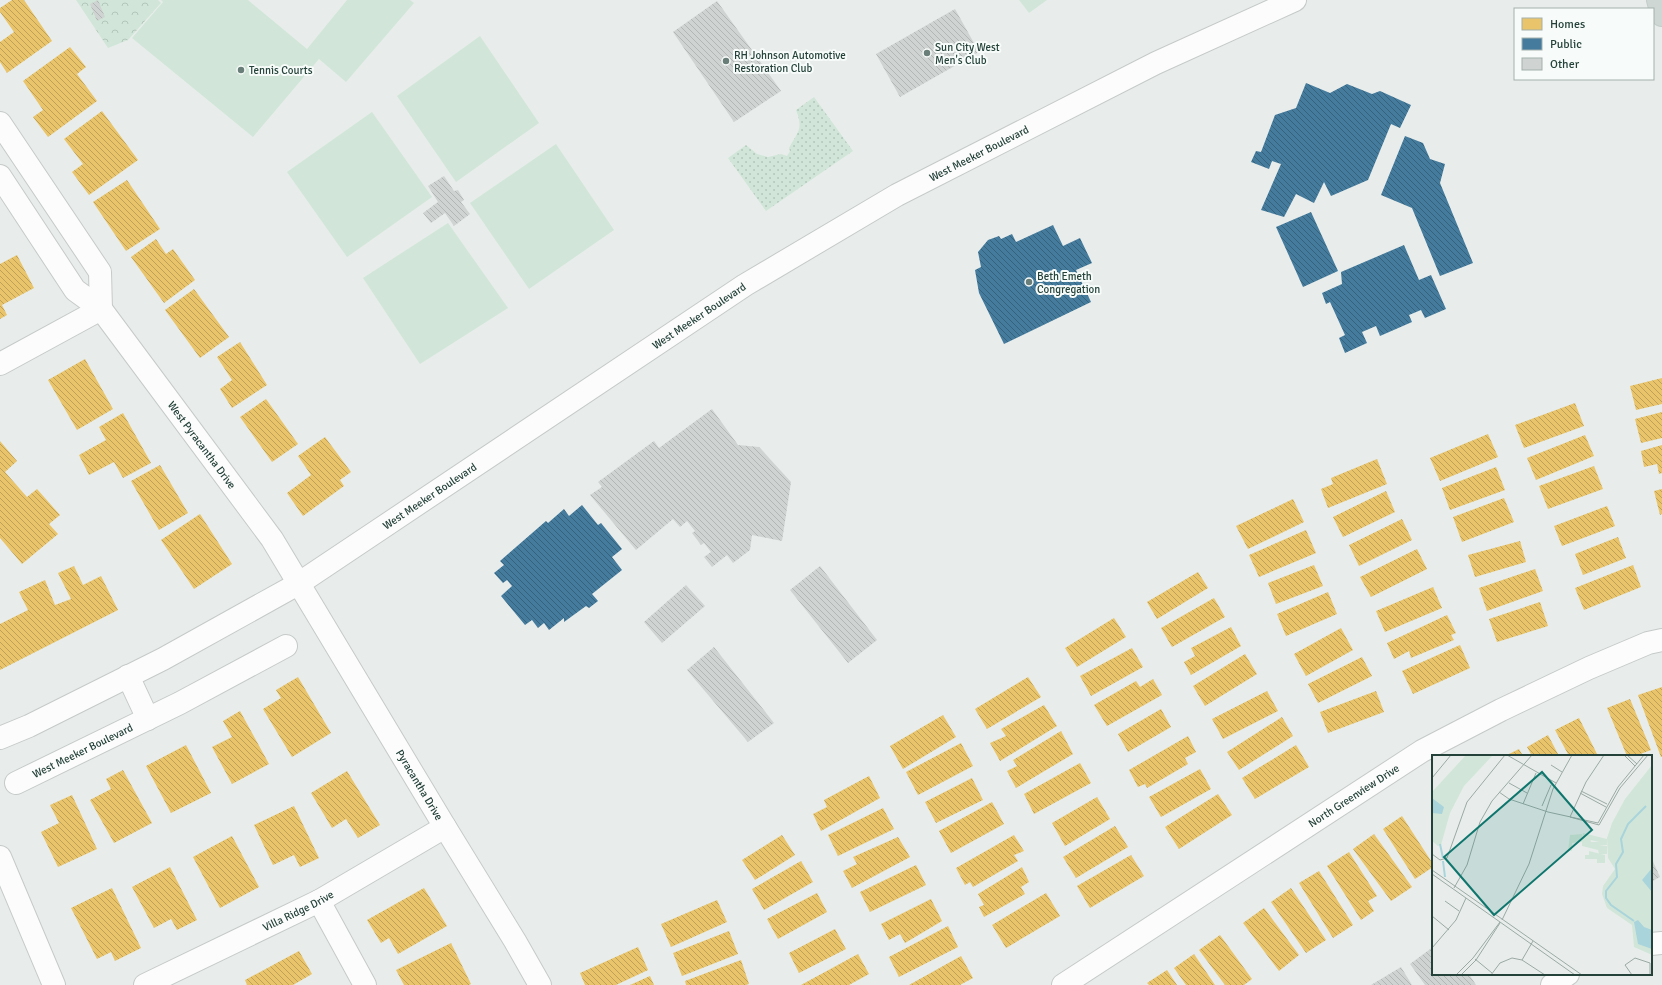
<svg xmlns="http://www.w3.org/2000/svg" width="1662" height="985" viewBox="0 0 1662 985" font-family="Signika,sans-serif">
<defs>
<pattern id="grass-dots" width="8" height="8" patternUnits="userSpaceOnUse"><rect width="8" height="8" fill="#d1e6d8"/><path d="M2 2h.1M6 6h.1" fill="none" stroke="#b3c6ba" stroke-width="1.8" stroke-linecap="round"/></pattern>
<pattern id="park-crowns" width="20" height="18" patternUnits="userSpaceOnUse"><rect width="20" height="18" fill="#d1e6d8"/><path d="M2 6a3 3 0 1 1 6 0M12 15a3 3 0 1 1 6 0" fill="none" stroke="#b3c6ba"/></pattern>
<pattern id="homes-back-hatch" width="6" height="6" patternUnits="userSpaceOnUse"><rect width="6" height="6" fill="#e9c46a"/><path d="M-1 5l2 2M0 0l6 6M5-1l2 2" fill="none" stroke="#bda158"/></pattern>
<pattern id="public-back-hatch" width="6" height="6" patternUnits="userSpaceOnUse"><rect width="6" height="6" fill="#457b9d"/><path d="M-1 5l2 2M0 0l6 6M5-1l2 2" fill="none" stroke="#36617a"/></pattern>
<pattern id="building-back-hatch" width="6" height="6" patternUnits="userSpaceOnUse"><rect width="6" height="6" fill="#cfd4d2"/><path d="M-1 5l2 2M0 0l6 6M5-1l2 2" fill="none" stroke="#b2b7b5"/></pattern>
</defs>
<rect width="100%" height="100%" fill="#e8edeb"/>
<path fill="url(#grass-dots)" d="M814,97L853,151L766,211L728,158L746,145L757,154L768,157L781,154L787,156L790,151L789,148C797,132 804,130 796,110Z"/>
<polygon fill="url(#park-crowns)" points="76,0 158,0 161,3 128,40 108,48"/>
<g fill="#d1e6d8">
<polygon points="161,0 248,0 307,49 347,0 410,0 414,3 346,82 319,59 253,137 132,38 163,2"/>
<polygon points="1019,0 1047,0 1029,13"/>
<polygon points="480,36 539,123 456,182 397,96"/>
<polygon points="372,112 432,197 347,257 287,172"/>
<polygon points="556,144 614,230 529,289 470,203"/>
<polygon points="448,223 508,308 420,364 363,278"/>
</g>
<g fill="url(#homes-back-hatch)">
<polygon points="12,0 24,0 52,41 7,73 0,62 0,42 14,32 0,12 0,8"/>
<polygon points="70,47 86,67 77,74 97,101 48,137 33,117 43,110 23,81"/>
<polygon points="102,111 138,160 89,195 72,172 83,164 64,139"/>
<polygon points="127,180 160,229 126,251 93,202"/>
<polygon points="156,239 166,254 173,249 195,280 164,303 131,257"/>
<polygon points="17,255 34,288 2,305 7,315 0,319 0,264"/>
<polygon points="194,289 229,337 200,358 165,310"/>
<polygon points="240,342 267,385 232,408 220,389 232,380 217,357"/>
<polygon points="85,359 113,409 77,430 48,380"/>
<polygon points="1662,378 1662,404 1636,410 1630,386"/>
<polygon points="266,399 298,444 272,462 240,417"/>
<polygon points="1575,403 1584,426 1524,448 1515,425"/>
<polygon points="1662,412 1662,438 1641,443 1635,419"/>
<polygon points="123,413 151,463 123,478 114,462 89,475 79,455 106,440 99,427"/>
<polygon points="1488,434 1498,457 1440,481 1430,458"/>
<polygon points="1585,435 1594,456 1536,480 1527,458"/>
<polygon points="325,437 351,472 340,480 344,486 303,516 287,493 311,475 298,456"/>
<polygon points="0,441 17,461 5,472 27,497 37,489 60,515 49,524 58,534 22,564 0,538"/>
<polygon points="1662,445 1662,473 1659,474 1657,464 1644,467 1641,451"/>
<polygon points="1377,459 1387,484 1328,508 1321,489 1333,484 1331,478"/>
<polygon points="160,465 188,513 159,530 131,481"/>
<polygon points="1594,466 1603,489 1548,509 1539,486"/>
<polygon points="1496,467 1505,490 1450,510 1442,488"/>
<polygon points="1662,489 1662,514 1660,515 1654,491"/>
<polygon points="1386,491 1395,512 1343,537 1333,517"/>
<polygon points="1504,498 1514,522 1462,542 1453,517"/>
<polygon points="1293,499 1304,522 1248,549 1236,526"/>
<polygon points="1607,506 1615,526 1562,546 1554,526"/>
<polygon points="200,514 232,564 194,589 161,540"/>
<polygon points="1402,519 1412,540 1359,566 1349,545"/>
<polygon points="1306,530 1316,553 1259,577 1249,555"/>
<polygon points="1618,537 1626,558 1583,575 1575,554"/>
<polygon points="1520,541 1526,562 1475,577 1468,555"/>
<polygon points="1417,549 1427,569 1371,597 1360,577"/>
<polygon points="1314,565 1323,586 1276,604 1268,583"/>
<polygon points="1633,565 1641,587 1584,610 1575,588"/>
<polygon points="74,566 83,585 101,576 118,610 0,670 0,624 28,610 19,592 45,580 55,605 71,599 58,573"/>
<polygon points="1535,569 1543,591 1487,611 1479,588"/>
<polygon points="1198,572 1208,588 1157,619 1147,602"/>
<polygon points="1433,587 1442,608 1385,632 1376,611"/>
<polygon points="1328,592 1337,614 1286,636 1277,614"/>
<polygon points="1214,598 1225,617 1172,647 1161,628"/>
<polygon points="1540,602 1548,626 1497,642 1489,619"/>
<polygon points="1447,615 1456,633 1451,635 1454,640 1411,658 1409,651 1394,659 1387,643"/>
<polygon points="1114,618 1126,637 1077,667 1065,648"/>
<polygon points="1231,627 1241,646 1191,675 1184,662 1195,656 1191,648"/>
<polygon points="1341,628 1353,650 1306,676 1294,654"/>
<polygon points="1460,645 1470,668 1413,694 1402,671"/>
<polygon points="1132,648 1143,667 1091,696 1080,676"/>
<polygon points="1245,654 1257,674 1205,706 1193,686"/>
<polygon points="1362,657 1372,676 1318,703 1308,684"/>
<polygon points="298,677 331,733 292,757 263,709 281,698 276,690"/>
<polygon points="1028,677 1041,697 987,729 975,709"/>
<polygon points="1153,679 1162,695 1107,726 1094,705 1136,681 1140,687"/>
<polygon points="1662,687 1662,757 1661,757 1638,695"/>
<polygon points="1267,691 1278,711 1223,739 1212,719"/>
<polygon points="1376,691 1384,712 1328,733 1320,712"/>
<polygon points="1630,699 1651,750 1635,756 1627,756 1607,708"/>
<polygon points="1044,705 1057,726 1000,761 990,743 1006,736 1001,729"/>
<polygon points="1161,709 1171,727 1128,752 1118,734"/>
<polygon points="240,711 269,764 232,784 212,747 232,737 223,721"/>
<polygon points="943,715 956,737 903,769 890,746"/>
<polygon points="1282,717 1293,736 1239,770 1227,752"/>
<polygon points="1579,718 1598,756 1569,756 1555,730"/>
<polygon points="1061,731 1073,754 1016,788 1007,771 1017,766 1013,760"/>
<polygon points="1548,735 1559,756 1532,756 1527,747"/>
<polygon points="1188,736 1196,752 1185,758 1188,764 1147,788 1145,784 1138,787 1129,770"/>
<polygon points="961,743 973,766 918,795 906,772"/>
<polygon points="186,745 211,793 171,813 146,766"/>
<polygon points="1296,745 1309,767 1255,799 1242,778"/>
<polygon points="1519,749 1523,756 1505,756"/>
<polygon points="1080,763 1091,783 1034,814 1024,794"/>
<polygon points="1200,769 1211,789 1161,817 1149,797"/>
<polygon points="123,770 152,823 114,843 90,800 111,789 106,779"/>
<polygon points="347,771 380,825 358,838 346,819 332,828 311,793"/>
<polygon points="869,776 880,798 821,831 813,814 827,807 824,800"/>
<polygon points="972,778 983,800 936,823 925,802"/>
<polygon points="1218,794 1232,815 1179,849 1165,827"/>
<polygon points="72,795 97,849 58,867 41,832 59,823 50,805"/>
<polygon points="1097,797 1110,819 1065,846 1052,823"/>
<polygon points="992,802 1004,824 951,853 939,831"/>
<polygon points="294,806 319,858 300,867 294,855 273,865 254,825"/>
<polygon points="883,808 894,829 838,856 828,835"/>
<polygon points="1402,816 1433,864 1433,867 1415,879 1383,829"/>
<polygon points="1115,826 1128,847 1076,878 1063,857"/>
<polygon points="1374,834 1412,887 1391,901 1353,849"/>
<polygon points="782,835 795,855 755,880 742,860"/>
<polygon points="1014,835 1024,851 1014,855 1018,861 973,887 970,882 965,885 956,868"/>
<polygon points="232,836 259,887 220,908 193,857"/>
<polygon points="898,837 910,857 852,888 843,871 857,864 853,857"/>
<polygon points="1349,852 1377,896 1368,901 1374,911 1361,920 1327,866"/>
<polygon points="1131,855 1144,876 1090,908 1077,886"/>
<polygon points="801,861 813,882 764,910 752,889"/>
<polygon points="916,865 926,885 870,912 860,892"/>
<polygon points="170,867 197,920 177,930 171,919 154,928 132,887"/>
<polygon points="1022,867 1029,882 1021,887 1025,894 984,917 979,907 984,905 978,894"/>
<polygon points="1319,871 1353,925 1333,938 1299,883"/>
<polygon points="112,888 141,948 115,961 111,952 97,959 71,908"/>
<polygon points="424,888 447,926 398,954 389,938 381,943 367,920"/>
<polygon points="1291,888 1326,940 1306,953 1271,902"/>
<polygon points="817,893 827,912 778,939 767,919"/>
<polygon points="1046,893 1060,916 1006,948 992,925"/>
<polygon points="931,899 942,921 905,943 900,934 889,940 881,924"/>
<polygon points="717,900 727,922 671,947 661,924"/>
<polygon points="1264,908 1299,955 1279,971 1243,923"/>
<polygon points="948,926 958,947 899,977 889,957"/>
<polygon points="835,929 846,949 799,973 789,953"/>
<polygon points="729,931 738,954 682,976 673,953"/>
<polygon points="1220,935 1252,979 1244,985 1225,985 1199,950"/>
<polygon points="451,943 471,984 469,985 404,985 396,970"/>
<polygon points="638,947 648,970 616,985 585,985 580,973"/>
<polygon points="299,951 312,974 293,985 247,985 245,980"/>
<polygon points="858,954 869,974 849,985 801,985"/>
<polygon points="1194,954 1215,985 1186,985 1174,968"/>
<polygon points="961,956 973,978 960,985 909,985"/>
<polygon points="741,960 749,984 746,985 686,985 685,981"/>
<polygon points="1167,970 1177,985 1149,985 1147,983"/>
<polygon points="650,976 654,985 630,985"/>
</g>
<g fill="url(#public-back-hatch)">
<polygon points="1306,83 1330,93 1347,84 1372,94 1380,91 1411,105 1400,128 1391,124 1368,180 1331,196 1324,182 1314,203 1296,194 1284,217 1261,210 1281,164 1272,161 1269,169 1251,162 1256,151 1261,152 1275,115 1296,108"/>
<polygon points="1405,136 1423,143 1430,159 1445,164 1440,183 1473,263 1440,276 1412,208 1381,195"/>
<polygon points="1311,212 1338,271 1303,287 1276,227"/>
<polygon points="1053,225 1063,246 1080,238 1092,263 1076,270 1091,302 1004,344 979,293 975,270 981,267 978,252 988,240 999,236 1001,239 1012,234 1016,242"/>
<polygon points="1404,245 1419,280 1431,275 1446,309 1425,318 1421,310 1409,315 1412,322 1380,336 1376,326 1362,332 1367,343 1345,353 1339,338 1345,335 1330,302 1326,304 1322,293 1342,284 1341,272"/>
<polygon points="582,505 598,525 601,523 622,549 612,557 622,570 592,594 598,601 589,608 586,606 564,622 564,618 549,630 544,623 538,628 532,620 525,625 501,596 512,586 507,580 503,583 494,573 504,565 500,561 546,521 548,523 564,509 569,516"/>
</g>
<g fill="url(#building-back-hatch)">
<polygon points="98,0 105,17 97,21 90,4"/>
<polygon points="717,1 781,91 734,122 673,32"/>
<polygon points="955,9 979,52 900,97 876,54"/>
<polygon points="444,176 454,191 458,190 464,200 461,202 470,214 454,226 445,213 431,223 423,213 438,202 428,186"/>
<polygon points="712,409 738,445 759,447 791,482 782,541 752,535 750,550 733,563 727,555 712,567 704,557 711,552 704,543 701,545 692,533 695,531 687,521 680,527 673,519 636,550 590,495 602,487 598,482 654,441 659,448"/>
<polygon points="820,566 877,640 848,663 790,590"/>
<polygon points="686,585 705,606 662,643 644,622"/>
<polygon points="714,647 774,723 748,742 687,670"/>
<polygon points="1651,857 1660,877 1651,882"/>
<polygon points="1433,947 1433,974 1469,974 1476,985 1425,985 1410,964"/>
<polygon points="1401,967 1412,985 1371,985"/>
</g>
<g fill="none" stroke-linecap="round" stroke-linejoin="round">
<defs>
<g id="minor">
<polyline points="0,123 100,272 101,309"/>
<path id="s1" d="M0,176L75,290L101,309L272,539L445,827L515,941L540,985"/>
<polyline points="0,364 101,309"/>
<polyline points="128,676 148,719"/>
<path id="s2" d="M0,738L29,726L163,659L298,584L745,285L897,195L1156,63L1295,0"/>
<path id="s3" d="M16,783L180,703L286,646"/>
<polyline points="0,857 54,985"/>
<polyline points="319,901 365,985"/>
<polyline points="1651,944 1662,943"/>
<path id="s4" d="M145,985L319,901L445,827"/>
<path id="s5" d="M1063,985L1422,751L1501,710L1589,668L1648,643L1662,640"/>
<polyline points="1552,985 1568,974"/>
</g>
<polyline id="major" points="1658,0 1662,15"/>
</defs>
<use href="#minor" stroke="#c5cac8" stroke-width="24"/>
<use href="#major" stroke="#c3ccc9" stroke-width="24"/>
<use href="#minor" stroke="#fcfcfc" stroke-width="22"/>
<use href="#major" stroke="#cfd7d5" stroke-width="22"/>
</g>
<g fill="#697e78" stroke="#f7fbf9" stroke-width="1.5">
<circle cx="927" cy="53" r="4"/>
<circle cx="726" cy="61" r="4"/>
<circle cx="241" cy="70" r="4"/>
<circle cx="1029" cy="282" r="4"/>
</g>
<g text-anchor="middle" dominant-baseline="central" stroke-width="4" stroke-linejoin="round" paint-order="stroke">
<g font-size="11" fill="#24423a" stroke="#f7fbf9" text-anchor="start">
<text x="935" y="47">Sun City West<tspan x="935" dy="13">Men's Club</tspan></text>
<text x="734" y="55">RH Johnson Automotive<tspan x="734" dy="13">Restoration Club</tspan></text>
<text x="249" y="70">Tennis Courts</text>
<text x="1037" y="276">Beth Emeth<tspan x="1037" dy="13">Congregation</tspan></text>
</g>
<g font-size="11" fill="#24423a" stroke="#f7fbf9">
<text stroke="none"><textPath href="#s2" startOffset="1142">West Meeker Boulevard</textPath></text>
<text stroke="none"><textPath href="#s2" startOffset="818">West Meeker Boulevard</textPath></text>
<text stroke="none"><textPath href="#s1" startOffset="338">West Pyracantha Drive</textPath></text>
<text stroke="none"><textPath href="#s2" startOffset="494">West Meeker Boulevard</textPath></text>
<text stroke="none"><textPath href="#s3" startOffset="74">West Meeker Boulevard</textPath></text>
<text stroke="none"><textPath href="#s1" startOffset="742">Pyracantha Drive</textPath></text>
<text stroke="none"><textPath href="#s5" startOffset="347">North Greenview Drive</textPath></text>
<text stroke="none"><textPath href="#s4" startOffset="170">Villa Ridge Drive</textPath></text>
</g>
</g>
<g transform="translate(1432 755)">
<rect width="220" height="220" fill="#e8edeb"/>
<path d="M34,0H61L32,31L18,58L9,90L6,91L0,86V37ZM220,10V200L202,192L200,170L175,153L170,139L171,131L183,114L176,103L175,83L180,68L193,44Z" fill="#d1e6d8"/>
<path d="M151,78L175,84V90L167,91V87L150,83Z" fill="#d1e6d8"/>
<path d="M150,79V83H158L159,87H167V91H175V99H167L166,95L150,91V87L140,88V96H136L138,80ZM157,96L173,100V108H165V104H153V100H157Z" fill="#d1e6d8"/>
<path d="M0,43L12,52L10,59L0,58ZM220,113V137L210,125ZM206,165L212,172L220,175V194L206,189L202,167Z" fill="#a9d4db"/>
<path fill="none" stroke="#a9d4db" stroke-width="2" d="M8,89L11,103M11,106L13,122M202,166L179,150L174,143V136L185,122L184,109L191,97L189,84L196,69L214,51"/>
<path fill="none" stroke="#9aa9a4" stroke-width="1" d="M75,0L124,28M192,0L203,11M195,0L205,9M119,10L130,17M0,23L19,0M77,28L95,38M149,36L175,49M67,37L77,44L116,57L166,68M148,38L174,52M91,49L104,18M110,51L119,30M138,62L154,27L172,0M138,62L167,70M166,68L186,32L212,0M167,70L188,33L216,0M0,99L8,105L15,103L35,47L73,0M0,115L150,220M0,119L143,220M22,133L35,110L48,67L60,46L100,0M13,146L27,156M0,161L17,175M70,165L97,109L121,34L140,0M0,193L24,165L34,143M43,204L60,218M90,205L101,186M24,220L41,203L68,167M29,220L44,205L68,168M59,220L68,208L80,203L90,205L113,220M200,220L193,210L203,203L218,208V220"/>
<path fill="#0f766e" fill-opacity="0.15" stroke="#0f766e" stroke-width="2" d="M110,17L160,75L62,160L12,102Z"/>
<rect width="220" height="220" fill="none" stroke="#24423a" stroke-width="2"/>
</g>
<rect x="1514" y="8" width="140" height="72" fill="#f7fbf9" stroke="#a3b1ad"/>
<rect x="1522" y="18" width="20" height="12" fill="#e9c46a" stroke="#a3b1ad"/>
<text x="1550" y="28" font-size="12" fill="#24423a">Homes</text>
<rect x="1522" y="38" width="20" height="12" fill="#457b9d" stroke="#a3b1ad"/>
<text x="1550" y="48" font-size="12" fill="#24423a">Public</text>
<rect x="1522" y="58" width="20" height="12" fill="#cfd4d2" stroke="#a3b1ad"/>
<text x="1550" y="68" font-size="12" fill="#24423a">Other</text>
</svg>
